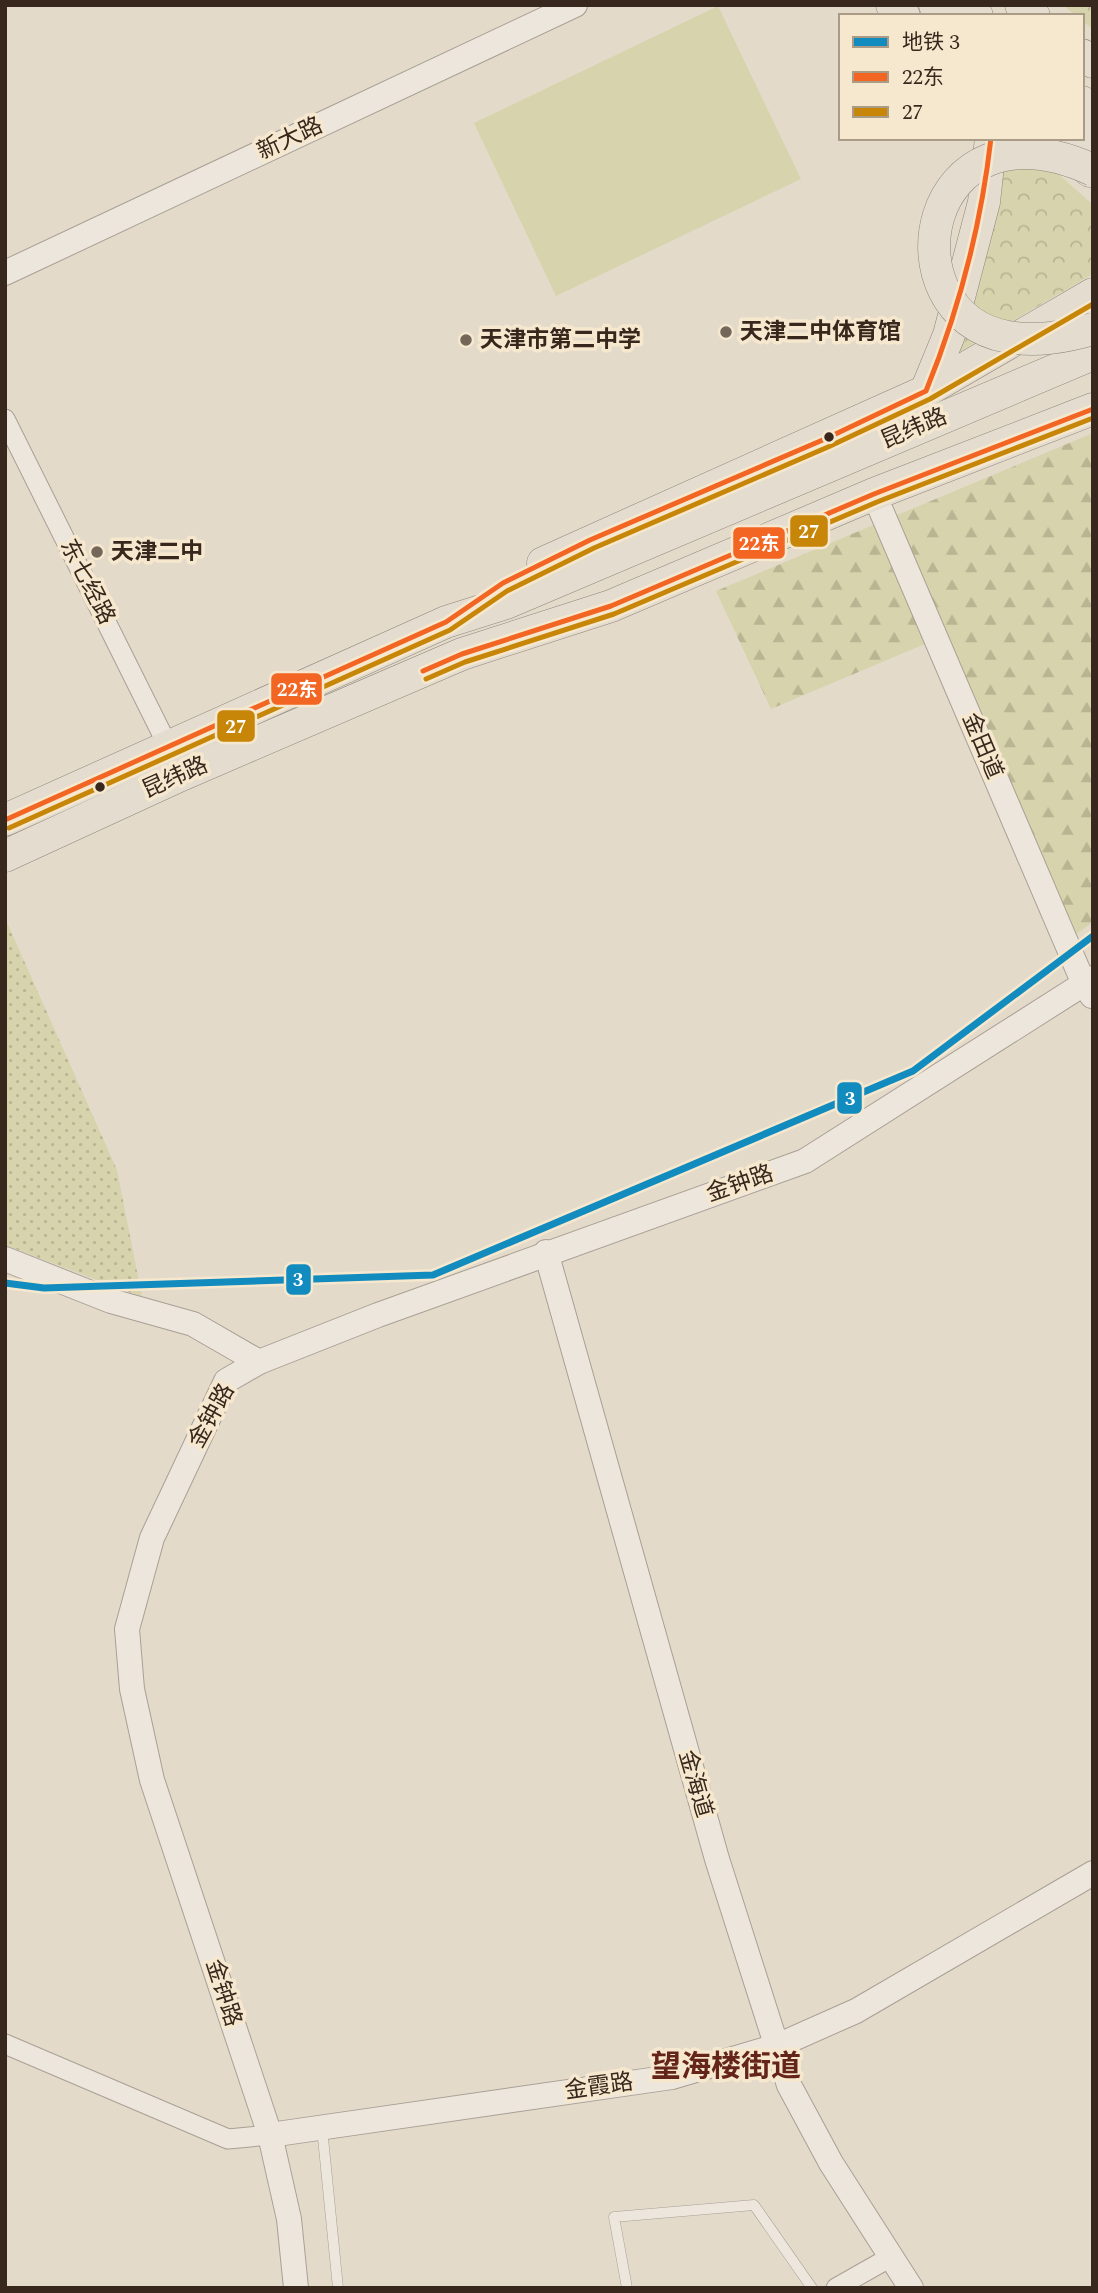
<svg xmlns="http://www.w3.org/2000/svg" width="1098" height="2293" viewBox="0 0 1098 2293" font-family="Spectral,'Noto Sans SC',serif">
<defs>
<pattern id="grass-dots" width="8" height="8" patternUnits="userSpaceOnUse" patternTransform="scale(1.75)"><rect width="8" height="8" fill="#d7d3ac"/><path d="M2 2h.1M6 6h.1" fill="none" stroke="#b9b593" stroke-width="1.8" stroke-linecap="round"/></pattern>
<pattern id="forest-firs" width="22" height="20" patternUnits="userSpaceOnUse" patternTransform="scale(1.75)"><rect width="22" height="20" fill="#d7d3ac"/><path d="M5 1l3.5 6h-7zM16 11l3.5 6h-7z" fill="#b9b593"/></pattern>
<pattern id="park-crowns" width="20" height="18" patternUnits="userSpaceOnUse" patternTransform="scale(1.75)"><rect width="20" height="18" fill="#d7d3ac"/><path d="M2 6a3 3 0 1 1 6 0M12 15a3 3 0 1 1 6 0" fill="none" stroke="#b9b593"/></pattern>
</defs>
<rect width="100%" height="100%" fill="#e4daca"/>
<polygon fill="url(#grass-dots)" points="5,918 117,1170 142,1297 5,1245"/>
<polygon fill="url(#forest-firs)" points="1093,433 1093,922 1075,935 946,635 771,709 716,591"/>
<g fill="url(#park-crowns)">
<polygon points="1063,5 1093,5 1093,29 1082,21 1082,16 1076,16"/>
<polygon points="1008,138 1018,138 1093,205 1093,274 954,355 1002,179"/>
</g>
<polygon fill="#d7d3ac" points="718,6 801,179 556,296 474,123"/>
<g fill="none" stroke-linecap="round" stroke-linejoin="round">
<defs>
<g id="service">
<polyline points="322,2128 338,2288"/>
<polyline points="627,2288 614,2217 754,2205 812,2288"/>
</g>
<g id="minor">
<polyline points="5,419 168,746"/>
<polyline points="5,2044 228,2139 270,2135"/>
<polyline points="836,2288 889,2258"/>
</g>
<g id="tertiary">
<polyline points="5,273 575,5"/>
<polyline points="874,494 1084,984 1092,996"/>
<polyline points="546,1252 717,1859 789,2085 831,2163 911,2288"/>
<polyline points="5,1259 111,1301 193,1324 259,1362"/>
<polyline points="270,2135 672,2077 777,2046 856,2011 1093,1873"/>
<polyline points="296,2288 289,2219 270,2135 152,1780 132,1689 127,1629 152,1538 226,1381 259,1362 378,1315 805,1161 1093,978"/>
</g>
<g id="primary">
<polyline points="892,5 904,16"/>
<polyline points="935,5 947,16"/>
<polyline points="964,5 977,16"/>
<polyline points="1021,5 1034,16"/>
<polyline points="1082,55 1093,62"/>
<polyline points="1082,102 1093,111"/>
<polyline points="1082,129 1093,137"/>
<polyline points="1051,138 1090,171"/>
<polyline points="926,391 949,335 984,202 991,138"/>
<polyline points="543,563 926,391 1093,294"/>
<polyline points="5,820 446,622 506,603 1093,354"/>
<polyline points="5,856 181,775 462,654 611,606 874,494 1093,409"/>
</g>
</defs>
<use href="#service" stroke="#a99f94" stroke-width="11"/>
<use href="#minor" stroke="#a99f94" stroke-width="21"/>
<use href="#tertiary" stroke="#a99f94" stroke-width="26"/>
<use href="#primary" stroke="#8e857b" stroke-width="33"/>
<use href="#service" stroke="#ece6dd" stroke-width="10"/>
<use href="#minor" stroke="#ece6dd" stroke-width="19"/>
<use href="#tertiary" stroke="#ece6dd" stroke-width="24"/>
<use href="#primary" stroke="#e4dcce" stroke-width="32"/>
<defs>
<path id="primary-bridge" d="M1093,170C920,91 883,315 1008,337C1037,342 1064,337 1093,329"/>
</defs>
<use href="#primary-bridge" stroke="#8e857b" stroke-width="33" stroke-linecap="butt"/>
<use href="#primary-bridge" stroke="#e4dcce" stroke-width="32"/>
<defs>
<g id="bus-1">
<polyline points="423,671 462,654 611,606 874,494 1093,409"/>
<path d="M5,820L446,622L503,583L590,540L825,439L926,391C959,310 981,226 991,138"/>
</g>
<g id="bus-2">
<polyline points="426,679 465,662 614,614 877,502 1093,418"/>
<polyline points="9,828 450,630 507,591 594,548 828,447 930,399 1093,304"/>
</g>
</defs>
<use href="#bus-1" stroke="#f6e8cf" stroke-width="10"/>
<use href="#bus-2" stroke="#f6e8cf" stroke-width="10"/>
<use href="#bus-1" stroke="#f26522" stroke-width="5"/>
<use href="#bus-2" stroke="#c78607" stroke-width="5"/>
<defs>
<polyline id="metro-1" points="5,1283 44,1288 433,1275 913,1071 1093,936"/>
</defs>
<use href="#metro-1" stroke="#f6e8cf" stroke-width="12"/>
<use href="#metro-1" stroke="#128bbe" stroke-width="7"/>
</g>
<g fill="#746659" stroke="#f6e8cf" stroke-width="2.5">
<circle cx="726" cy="332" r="7"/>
<circle cx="466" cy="340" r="7"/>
<circle cx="97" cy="552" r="7"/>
</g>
<g fill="#38271c" stroke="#f6e8cf" stroke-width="2.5">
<circle cx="829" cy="437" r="6"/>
<circle cx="100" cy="787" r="6"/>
</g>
<g text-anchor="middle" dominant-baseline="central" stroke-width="7" stroke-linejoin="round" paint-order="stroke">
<g font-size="23" fill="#38271c" stroke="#f6e8cf">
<text transform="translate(290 139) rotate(-25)">新大路</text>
<text transform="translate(914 429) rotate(-23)">昆纬路</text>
<text transform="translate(87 582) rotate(63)">东七经路</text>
<text transform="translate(982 746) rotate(67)">金田道</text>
<text transform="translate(175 778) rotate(-24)">昆纬路</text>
<text transform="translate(740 1184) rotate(-19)">金钟路</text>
<text transform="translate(212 1416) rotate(-61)">金钟路</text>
<text transform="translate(695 1784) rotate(74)">金海道</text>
<text transform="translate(223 1993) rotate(72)">金钟路</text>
<text transform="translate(599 2087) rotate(-8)">金霞路</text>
</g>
<g font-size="23" font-weight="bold" fill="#38271c" stroke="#f6e8cf" text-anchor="start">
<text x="740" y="332">天津二中体育馆</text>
<text x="480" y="340">天津市第二中学</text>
<text x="111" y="552">天津二中</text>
</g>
<g font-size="30" font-weight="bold" fill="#65241a" stroke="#f6e8cf">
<text x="726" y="2067">望海楼街道</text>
</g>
</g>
<g stroke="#f6e8cf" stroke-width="2.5">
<rect x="789" y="514" width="40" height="34" rx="7" fill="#c78607"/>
<rect x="732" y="526" width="54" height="34" rx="7" fill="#f26522"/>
<rect x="270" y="672" width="53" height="34" rx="7" fill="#f26522"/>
<rect x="216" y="709" width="40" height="34" rx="7" fill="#c78607"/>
<rect x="836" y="1081" width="27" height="34" rx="7" fill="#128bbe"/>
<rect x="285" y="1263" width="27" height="33" rx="7" fill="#128bbe"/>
</g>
<g font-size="19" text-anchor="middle" font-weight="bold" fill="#fff">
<text x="809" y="538">27</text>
<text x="759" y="550">22东</text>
<text x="297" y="696">22东</text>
<text x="236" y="733">27</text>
<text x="850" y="1105">3</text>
<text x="298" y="1286">3</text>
</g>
<rect width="1098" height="2293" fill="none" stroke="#38271c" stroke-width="14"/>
<rect x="839" y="14" width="245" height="126" fill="#f6e8cf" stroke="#aa9b87" stroke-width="2"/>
<rect x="853" y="37" width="35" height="10" fill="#128bbe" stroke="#aa9b87" stroke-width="2"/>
<text x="902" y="49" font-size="21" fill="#38271c">地铁 3</text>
<rect x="853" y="72" width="35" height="10" fill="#f26522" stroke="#aa9b87" stroke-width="2"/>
<text x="902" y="84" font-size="21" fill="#38271c">22东</text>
<rect x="853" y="107" width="35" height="10" fill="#c78607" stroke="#aa9b87" stroke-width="2"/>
<text x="902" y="119" font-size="21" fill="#38271c">27</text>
</svg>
